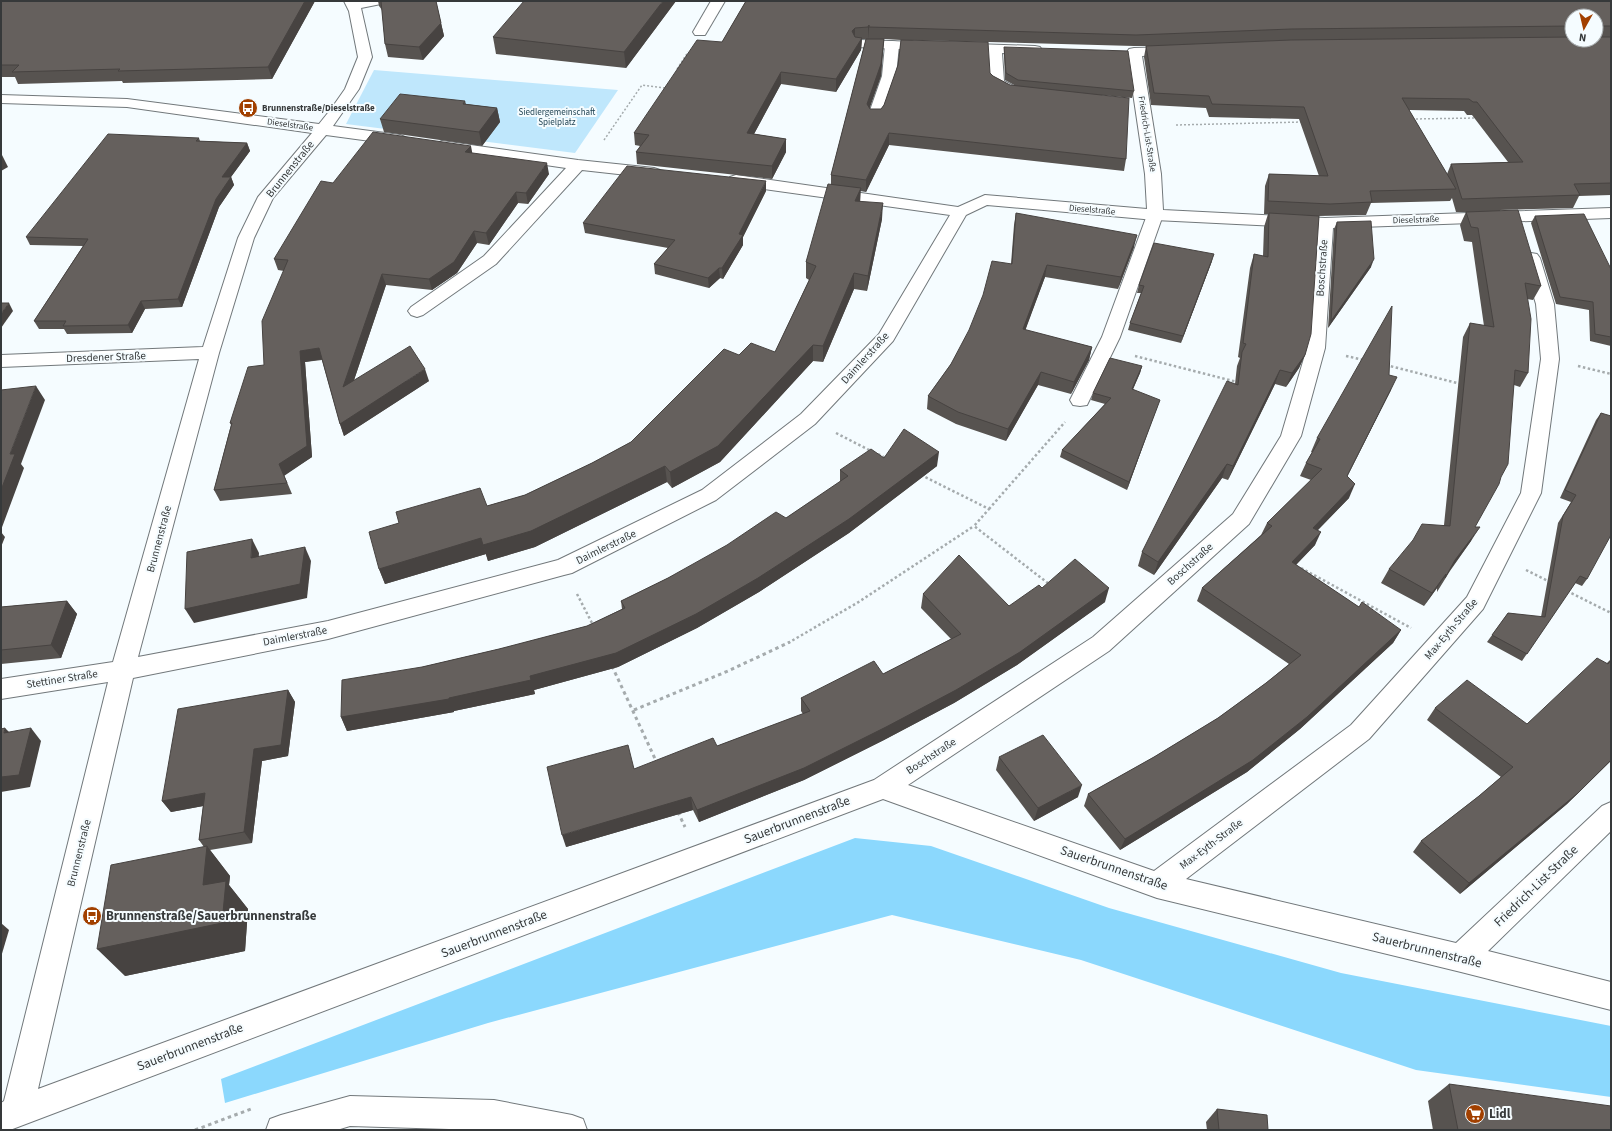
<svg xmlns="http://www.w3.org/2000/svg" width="1612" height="1131" viewBox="0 0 1612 1131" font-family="'Source Sans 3',sans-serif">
<rect width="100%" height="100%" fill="#f5fcff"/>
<polygon fill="#bfe7fc" points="374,70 618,90 575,153 346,124"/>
<polygon fill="#8bd8fd" points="855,838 931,846 1109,908 1341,973 1611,1026 1611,1097 1416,1070 1081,960 892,915 488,1023 225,1103 221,1079"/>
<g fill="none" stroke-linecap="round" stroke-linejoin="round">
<defs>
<g id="service">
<polygon points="711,1 725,1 705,35 695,35 693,32"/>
<polygon points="892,41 897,42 899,45 896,76 882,116 880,119 875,120 870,119 868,116 882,76 885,45 887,42"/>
<polygon points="1155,210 1161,212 1163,215 1120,337 1087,405 1080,406 1073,405 1070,400 1102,337 1147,215 1149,212"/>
<polygon points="350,1096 494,1100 572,1115 583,1119 587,1130 482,1130 350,1126 337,1130 266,1130 270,1119 281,1115"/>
</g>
<g id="minor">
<path d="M344,1H383L381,4L361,8L372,57L359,89L333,126L400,135L405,137L408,140L405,143L400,145L326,135L273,198L254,238L219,353L138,657L328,621L558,560L702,490L801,414L879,334L950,215L736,185L730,183L728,180L730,177L736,175L958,207L985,195L1147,209L1145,174L1127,52L1129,49L1134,48L1174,47L1179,48L1181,51L1179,54L1142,56L1161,174L1163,210L1325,218L1611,208V218L1333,228L1325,348L1301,436L1249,524L1109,651L908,785L1154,871L1351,725L1467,597L1521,493L1541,359L1536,304L1522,258L1525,254L1531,253L1537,254L1540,258L1554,304L1559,359L1541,493L1483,609L1369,739L1186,879L1456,943L1602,806L1611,802V831L1488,951L1611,982V1010L1461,972L1157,898L883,799L10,1130H1V1103L4,1101L108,682L1,699V679L113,662L199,359L1,367V355L203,347L238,238L258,197L312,133L127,107L1,103V95L127,99L319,124L331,109L345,89L358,57L349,11ZM987,205L1155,220L1316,228L1307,348L1281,436L1233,514L1093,637L874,780L38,1089L133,678L328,639L564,575L572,573L716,500L815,424L893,341L966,215Z"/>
<path d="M860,40L1035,46L1040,47L1042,50L1040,53L1035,54L1002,53L1004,81L1018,88L1025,90L1027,93L1025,96C1014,99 996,92 990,83L988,53L855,47L853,44L855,41Z"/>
<polygon points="442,141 578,160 654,168 660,170 662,173 660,176 654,178 582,170 496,264 423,315 417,317 411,315 408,311 411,307 484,256 566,168 437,149 434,146 437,143"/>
</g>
</defs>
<use href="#service" stroke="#72787b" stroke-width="2"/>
<use href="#minor" stroke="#72787b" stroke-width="2"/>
<g stroke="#a5abad" stroke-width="1.5" stroke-dasharray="2 2" stroke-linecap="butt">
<polyline points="677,69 688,52"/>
<polyline points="1412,119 1477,118"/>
<polyline points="1176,125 1303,122"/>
<polyline points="604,140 642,85 665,88 667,86"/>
</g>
<g stroke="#a5abad" stroke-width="2.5" stroke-dasharray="2.5 2.5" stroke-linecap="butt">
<polyline points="1135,356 1237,382"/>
<polyline points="1346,356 1364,360"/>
<polyline points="1386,365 1461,384"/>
<polyline points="1578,366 1611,374"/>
<polyline points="836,433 871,451"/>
<polyline points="878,454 887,459"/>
<polyline points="921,475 989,509 974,526 1049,584"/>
<polyline points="989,509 1065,422"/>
<polyline points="1301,568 1411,628"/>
<polyline points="1526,570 1550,582"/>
<polyline points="1567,591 1611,613"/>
<polyline points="577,594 593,625"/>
<polyline points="788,643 857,603 974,526"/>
</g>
<g stroke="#a5abad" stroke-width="3" stroke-dasharray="3.5 3.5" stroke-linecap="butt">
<polyline points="612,666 657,763"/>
<polyline points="634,710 728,671 790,642"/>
<polyline points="678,812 685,827"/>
<polyline points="195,1130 251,1109"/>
</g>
<use href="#service" fill="#fff" fill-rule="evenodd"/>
<use href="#minor" fill="#fff" fill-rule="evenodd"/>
</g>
<g fill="#575350" fill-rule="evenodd">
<polygon points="1,1 315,1 272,79 123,83 122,81 18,84 15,77 1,77"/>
<polygon points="378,1 436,1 444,36 423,60 388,57 385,44 382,10 379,6"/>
<polygon points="676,1 626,68 496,54 493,37"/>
<path d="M746,1H1611V195L1579,196L1573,208L1500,210L1541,286L1533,300L1527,299L1528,373L1520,387L1514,385L1471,541L1450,571L1437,592V588L1424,606L1381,583L1389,569L1444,525L1463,337L1470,323L1484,326L1472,242L1464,241L1460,225L1466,212H1456L1452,198L1450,201L1371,203L1366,215L1319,216L1305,355L1299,368L1286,387L1275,384L1228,480L1222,478L1154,575L1138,566L1142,552L1235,384L1237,366L1240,358L1238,357L1250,268L1254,254L1263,256L1264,227L1268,214H1264L1265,186L1269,174L1319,176L1299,119L1209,117L1206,108L1151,105L1144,57L1146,46H1134L912,40L990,73L993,76L1010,85L1016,86L1005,80L1004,54V47L1134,91L1132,98L1102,95L1126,159L1124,171L889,145L866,192L860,191V201L882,219L867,291L854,289L823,362L813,361L720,462L672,488L667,482L535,547L488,561L486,554L385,584L379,569L487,506L525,495L592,463L631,442L739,355L775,352L809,280L806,278V262L831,184V175L866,39H862L861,50L836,92L781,84L754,134L786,139V152L772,179L637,164L636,152L640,146L635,145L634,133L722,42ZM1572,16H1596V40H1572ZM884,39L901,40L898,65L884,105L881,109H870L869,108L881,76ZM1409,110L1464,111L1467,115H1472L1508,162L1451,164L1447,174Z"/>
<polygon points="465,101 466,104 497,108 500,122 482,146 384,132 380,119"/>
<polygon points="199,138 200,141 247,143 250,151 231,177 234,185 219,207 182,307 145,309 132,333 67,334 64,329 39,329 34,321 83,246 30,245 26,237"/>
<polygon points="472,153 549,174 528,204 518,203 489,245 477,243 457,273 432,290 386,285 354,380 429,381 344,436 340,424 322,360 305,362 312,457 284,475 292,494 220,501 214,490 231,425 230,423 264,365 284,271 278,270 274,259 333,183"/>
<polygon points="766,191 743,237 743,245 723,279 720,278 709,288 655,274 654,264 668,248 585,233 583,223"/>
<polygon points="1016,213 1134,247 1118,289 1045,277 1025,330 1092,347 1089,360 1071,394 1038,385 1006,441 956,424 927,409 928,396 951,364 1011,264 1014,225"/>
<polygon points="1535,216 1611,269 1611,346 1590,341 1589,310 1556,304 1531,223"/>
<polygon points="1337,222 1371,267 1328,328 1334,229"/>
<polygon points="1212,261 1181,343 1128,330 1130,323 1141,293 1137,293 1139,285"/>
<polygon points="1142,366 1140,373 1133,389 1157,407 1127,490 1060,457 1062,450 1105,404 1091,400 1093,393"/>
<polygon points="1389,375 1391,390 1347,476 1349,498 1318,530 1315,545 1296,565 1359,607 1401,630 1393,643 1300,729 1247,772 1120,850 1084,806 1088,794 1154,757 1218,718 1266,683 1289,664 1197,601 1202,588 1261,535 1267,523 1311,480 1300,476 1306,463 1312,452 1311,452 1317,438"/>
<polygon points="1601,413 1587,579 1582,586 1575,583 1522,661 1487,642 1508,613 1541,617 1558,523 1571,502 1560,498 1596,420"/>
<polygon points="884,458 937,466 849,533 759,592 697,628 618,667 534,690 535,694 454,711 454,712 347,731 341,717 422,667 499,649 587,626 622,609 621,601 668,578 786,518 840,482 840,470"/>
<polygon points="1042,588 1105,602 1017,665 954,703 884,740 804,780 699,822 693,810 566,847 634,769 717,746 803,714 801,711 801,698 883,674 951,639 921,608 923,594 1009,606"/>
<polygon points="67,601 77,614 61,658 1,664 1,607"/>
<polygon points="1611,659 1611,761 1567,804 1460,894 1413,852 1421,841 1479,796 1501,777 1427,720 1435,708 1527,724 1607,663"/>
<polygon points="288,690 295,702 288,756 262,761 252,843 210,850 230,876 229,885 248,909 245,951 125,976 204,847 199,840 203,806 171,812 162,801"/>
<polygon points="999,757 1078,797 1034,821 996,770"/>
<polygon points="1449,1084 1611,1130 1433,1130 1428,1101"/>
<polygon points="1217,1109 1268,1130 1207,1130 1206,1122"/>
</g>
<g fill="#474341">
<polygon points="305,1 315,1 272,79 268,67"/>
<polygon points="663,1 676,1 626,68 624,52"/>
<polygon points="441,23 444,36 423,60 419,47"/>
<polygon points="868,27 869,27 868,39"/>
<polygon points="855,28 855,40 852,31"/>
<polygon points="862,38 861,50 836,92 836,79"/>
<polygon points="884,39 881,76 867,116 867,104"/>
<polygon points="781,72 781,84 748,145 747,133"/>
<polygon points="497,108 500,122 482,146 479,132"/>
<polygon points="889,133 889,145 866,192 866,180"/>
<polygon points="786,139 786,152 772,179 772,166"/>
<polygon points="247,143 250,151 225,185 222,177"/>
<polygon points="471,146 473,157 465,152"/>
<polygon points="1,153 8,167 1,171"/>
<polygon points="547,163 549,174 528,204 526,193"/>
<polygon points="231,177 234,185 219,207 182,307 178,299 216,199"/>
<polygon points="766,181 766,191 743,237 743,245 723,279 722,268"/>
<polygon points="861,188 860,204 855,201"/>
<polygon points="516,192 518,203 489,245 486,233"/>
<polygon points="883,203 882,219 867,291 868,276"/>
<polygon points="474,231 477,243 457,273 432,290 429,279"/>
<polygon points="1137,235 1134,247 1118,289 1121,277"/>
<polygon points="1214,254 1212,261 1181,343 1183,336"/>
<polygon points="1374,259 1371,267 1328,328 1331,321"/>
<polygon points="1047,265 1045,277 1021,342 1023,329"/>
<polygon points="719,268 720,278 709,288 708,278"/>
<polygon points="854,273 854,289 823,362 823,346"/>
<polygon points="382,274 386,285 348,398 343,387"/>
<polygon points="141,301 145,309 132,333 128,325"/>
<polygon points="9,303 13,311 1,328 1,314"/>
<polygon points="813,345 813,361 720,462 672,488 670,472"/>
<polygon points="1092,347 1089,360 1071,394 1074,382"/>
<polygon points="319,348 323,359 305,362 312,457 284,476 279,464 300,351"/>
<polygon points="1305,355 1299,368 1286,387 1292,373"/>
<polygon points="1142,366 1140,373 1130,396 1132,389"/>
<polygon points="425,369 429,381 344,436 340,424"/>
<polygon points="1280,370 1275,384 1228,480 1233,466"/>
<polygon points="1041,372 1038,385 1006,441 1008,429"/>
<polygon points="1397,377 1391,390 1341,489 1347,476"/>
<polygon points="36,386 45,400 21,464 24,468 1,530 1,490 10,454"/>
<polygon points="1160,400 1157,407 1127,490 1129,482"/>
<polygon points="939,452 937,466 849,533 759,592 697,628 618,667 534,690 535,694 454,711 454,712 347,731 341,717 530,676"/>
<polygon points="1227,464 1222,478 1154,575 1158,562"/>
<polygon points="665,466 667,482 535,547 488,561 483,545"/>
<polygon points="1355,484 1349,498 1307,541 1313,528"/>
<polygon points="1480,527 1471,541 1447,574 1455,560"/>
<polygon points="1,532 5,537 1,547"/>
<polygon points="1321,532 1315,545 1286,575 1292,562"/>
<polygon points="481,538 486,554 385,584 379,569"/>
<polygon points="252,539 259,553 258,572 251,558"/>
<polygon points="305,547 311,561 307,598 194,623 185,609"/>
<polygon points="1446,574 1437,588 1424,606 1432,593"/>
<polygon points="1109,588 1105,602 1017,665 954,703 884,740 804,780 699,822 697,810"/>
<polygon points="67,601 77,614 61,658 51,645"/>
<polygon points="1401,630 1393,643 1300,729 1247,772 1120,850 1125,839"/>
<polygon points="288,690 295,702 288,756 262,761 252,843 244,832 254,749"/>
<polygon points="5,728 17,740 4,733"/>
<polygon points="31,728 41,741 30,787 1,792 1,777"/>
<polygon points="1611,760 1567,804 1460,894 1469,883"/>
<polygon points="1082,785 1078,797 1034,821 1038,808"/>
<polygon points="205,793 214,804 171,812 162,801"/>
<polygon points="691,797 693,810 566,847 562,835"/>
<polygon points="207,846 230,876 229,885 248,909 245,951 125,976 97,949 203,885"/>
<polygon points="1,923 9,930 1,957"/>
</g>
<g fill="#65605d" stroke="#474341">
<polygon points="1,1 305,1 268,67 118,71 120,69 12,72 19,65 1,65"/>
<polygon points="381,1 436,1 441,23 419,47 385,44"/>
<polygon points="524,1 663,1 624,52 493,37"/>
<polygon points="746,1 1611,1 1611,26 1596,26 1596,16 1572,16 1572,26 1291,29 1136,35 869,27 869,25 868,27 855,28 852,31 855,37 862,38 836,79 781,72 747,133 786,139 772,166 636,152 649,135 634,133 697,40 722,42"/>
<polygon points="1572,37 1572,40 1596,40 1596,37 1611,37 1611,183 1574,184 1580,195 1462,199 1451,164 1523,162 1477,102 1473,102 1469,99 1402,98 1456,189 1370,191 1372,202 1330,204 1268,201 1269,174 1328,176 1304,107 1212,104 1209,96 1154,93 1146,46 1291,40"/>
<polygon points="866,39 884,39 881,64 867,104 870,109 881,109 884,105 898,65 901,40 988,42 990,73 993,76 1010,85 1129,98 1126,159 889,133 866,180 831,175"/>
<polygon points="1004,47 1128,51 1134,91 1018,80 1006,73"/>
<polygon points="400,94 465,101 463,104 497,108 479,132 380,119"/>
<polygon points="373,132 471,146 465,152 547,163 526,193 516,192 486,233 474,231 454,262 429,279 382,274 343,387 410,346 425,369 340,424 319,348 300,351 307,446 279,464 287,483 214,490 232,423 230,423 248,367 264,365 262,321 288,260 274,259 321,181 333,183"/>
<polygon points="108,134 199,138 196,141 247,143 222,177 231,177 216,199 178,299 141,301 128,325 63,326 66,321 34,321 88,239 26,237"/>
<polygon points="627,166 766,181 739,234 743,235 722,268 719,268 708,278 654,264 675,240 583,223"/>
<polygon points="828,184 861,188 855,201 883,203 868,276 854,273 823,346 813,345 718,446 670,472 665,466 531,531 483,545 481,538 379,569 369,532 399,523 396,512 480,488 487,506 525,495 592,463 631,442 724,349 739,355 751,343 775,352 816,266 806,262"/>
<polygon points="1518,210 1541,286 1525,283 1531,319 1528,373 1515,370 1508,464 1501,477 1499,484 1475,527 1480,527 1455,560 1445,578 1446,574 1432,593 1389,569 1413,540 1422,524 1450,526 1470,323 1494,327 1478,228 1471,227 1466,212"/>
<polygon points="1016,213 1137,235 1121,277 1047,265 1023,329 1092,347 1074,382 1041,372 1008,429 958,412 928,396 951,364 969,330 983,295 992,261 1012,264"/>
<polygon points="1269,213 1319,216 1311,334 1305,355 1292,373 1280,370 1233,466 1227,464 1158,562 1142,552 1227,381 1238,385 1242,352 1246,344 1243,343 1254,254 1268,257"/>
<polygon points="1584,214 1611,269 1611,337 1595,334 1593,302 1560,297 1535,216"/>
<polygon points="1371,221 1374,259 1331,321 1337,222"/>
<polygon points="1154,243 1214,254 1183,336 1130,323 1144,286 1139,285"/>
<polygon points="1,303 9,303 1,314"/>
<polygon points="1392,306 1389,375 1397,377 1347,476 1355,484 1313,528 1321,532 1292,562 1359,607 1362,602 1401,630 1307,717 1253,760 1125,839 1088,794 1154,757 1218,718 1266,683 1301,655 1202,588 1272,526 1267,523 1322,469 1306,463 1320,439 1317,438"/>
<polygon points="1110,358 1142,366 1132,389 1160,400 1129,482 1062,450 1111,398 1093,393"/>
<polygon points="36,386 10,454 15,454 1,490 1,390"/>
<polygon points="1601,413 1611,416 1611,535 1587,579 1580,576 1527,654 1492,635 1508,613 1545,617 1563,516 1576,495 1565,490"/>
<polygon points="904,429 939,452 849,519 758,578 696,614 616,653 530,676 531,680 449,698 449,699 341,717 342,680 422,667 499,649 587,626 625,608 621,601 668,578 727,545 776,512 786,518 848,476 840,470 871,449 884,458"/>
<polygon points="252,539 251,558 305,547 300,584 185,609 187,552"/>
<polygon points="959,555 1009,606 1039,585 1042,588 1075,559 1109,588 1020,652 956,690 886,727 804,768 697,810 691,797 562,835 547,767 628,745 634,769 713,738 717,746 810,711 801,698 874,661 883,674 961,634 923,594"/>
<polygon points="67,601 51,645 1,650 1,607"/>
<polygon points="1597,658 1608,664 1611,660 1611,760 1578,793 1469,883 1421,841 1479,796 1513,767 1435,708 1467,680 1527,724"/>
<polygon points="288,690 281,745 254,749 244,832 199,840 205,793 162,801 178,709"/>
<polygon points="5,728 4,733 31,728 19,775 1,777 1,729"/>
<polygon points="1043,735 1082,785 1038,808 999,757"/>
<polygon points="207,846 203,885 226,881 222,923 97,949 111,865"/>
<polygon points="1449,1084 1611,1106 1611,1130 1458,1130"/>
<polygon points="1217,1109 1267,1115 1268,1130 1219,1130"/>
</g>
<defs>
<symbol id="bus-disc" viewBox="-11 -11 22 22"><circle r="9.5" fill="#a24000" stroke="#f5fcff"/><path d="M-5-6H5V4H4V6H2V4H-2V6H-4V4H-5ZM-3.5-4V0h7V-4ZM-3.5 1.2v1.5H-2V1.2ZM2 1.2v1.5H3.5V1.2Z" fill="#fff"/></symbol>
<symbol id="supermarket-disc" viewBox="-11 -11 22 22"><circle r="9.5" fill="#a24000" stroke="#f5fcff"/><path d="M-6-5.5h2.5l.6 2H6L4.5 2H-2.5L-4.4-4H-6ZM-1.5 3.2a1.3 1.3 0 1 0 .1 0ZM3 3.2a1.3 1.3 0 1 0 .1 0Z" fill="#fff"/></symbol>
</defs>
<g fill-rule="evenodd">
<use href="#bus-disc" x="237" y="97" width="22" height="22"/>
<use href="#bus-disc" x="81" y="905" width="22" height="22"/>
<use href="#supermarket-disc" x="1464" y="1103" width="22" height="22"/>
</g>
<g text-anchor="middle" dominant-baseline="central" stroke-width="4" stroke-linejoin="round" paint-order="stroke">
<g font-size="9" font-weight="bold" fill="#36393a" stroke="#f5fcff" text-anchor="start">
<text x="262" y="108">Brunnenstraße/Dieselstraße</text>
</g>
<g font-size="9" fill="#1c3f4f" stroke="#f5fcff">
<text x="557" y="112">Siedlergemeinschaft<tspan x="557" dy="10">Spielplatz</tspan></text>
</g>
<g font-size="9" fill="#36393a" stroke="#f5fcff">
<text transform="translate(290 125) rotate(8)">Dieselstraße</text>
<text transform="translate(1147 134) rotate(81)">Friedrich-List-Straße</text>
<text transform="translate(1092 210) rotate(5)">Dieselstraße</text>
<text transform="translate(1416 220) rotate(-2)">Dieselstraße</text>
</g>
<g font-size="11" fill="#36393a" stroke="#f5fcff">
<text transform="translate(290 169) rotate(-51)">Brunnenstraße</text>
<text transform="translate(1322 268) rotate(-86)">Boschstraße</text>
<text transform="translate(106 357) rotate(-2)">Dresdener Straße</text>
<text transform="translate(865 358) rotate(-48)">Daimlerstraße</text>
<text transform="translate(159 539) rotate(-75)">Brunnenstraße</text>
<text transform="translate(606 547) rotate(-26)">Daimlerstraße</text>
<text transform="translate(1190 564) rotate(-42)">Boschstraße</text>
<text transform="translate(1451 629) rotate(-50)">Max-Eyth-Straße</text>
<text transform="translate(295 636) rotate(-11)">Daimlerstraße</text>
<text transform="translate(62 679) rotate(-9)">Stettiner Straße</text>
<text transform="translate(931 756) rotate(-33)">Boschstraße</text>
<text transform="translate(1211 844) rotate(-37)">Max-Eyth-Straße</text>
<text transform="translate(79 853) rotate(-76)">Brunnenstraße</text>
</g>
<g font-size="13" fill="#36393a" stroke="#f5fcff">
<text transform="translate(797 820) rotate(-21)">Sauerbrunnenstraße</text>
<text transform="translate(1114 868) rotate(19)">Sauerbrunnenstraße</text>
<text transform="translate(1536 886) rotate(-44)">Friedrich-List-Straße</text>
<text transform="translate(494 934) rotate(-21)">Sauerbrunnenstraße</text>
<text transform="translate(1427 950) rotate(14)">Sauerbrunnenstraße</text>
<text transform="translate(190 1047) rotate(-21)">Sauerbrunnenstraße</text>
</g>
<g font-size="13" font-weight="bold" fill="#36393a" stroke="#f5fcff" text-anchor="start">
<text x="106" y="916">Brunnenstraße/Sauerbrunnenstraße</text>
<text x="1489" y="1114">Lidl</text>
</g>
</g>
<rect width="1612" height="1131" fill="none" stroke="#36393a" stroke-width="4"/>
<g transform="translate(1584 28) rotate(188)"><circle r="19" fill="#f5fcff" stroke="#a9aeb0"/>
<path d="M0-3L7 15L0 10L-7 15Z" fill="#a24000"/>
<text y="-6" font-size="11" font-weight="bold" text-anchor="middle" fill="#36393a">N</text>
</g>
</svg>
